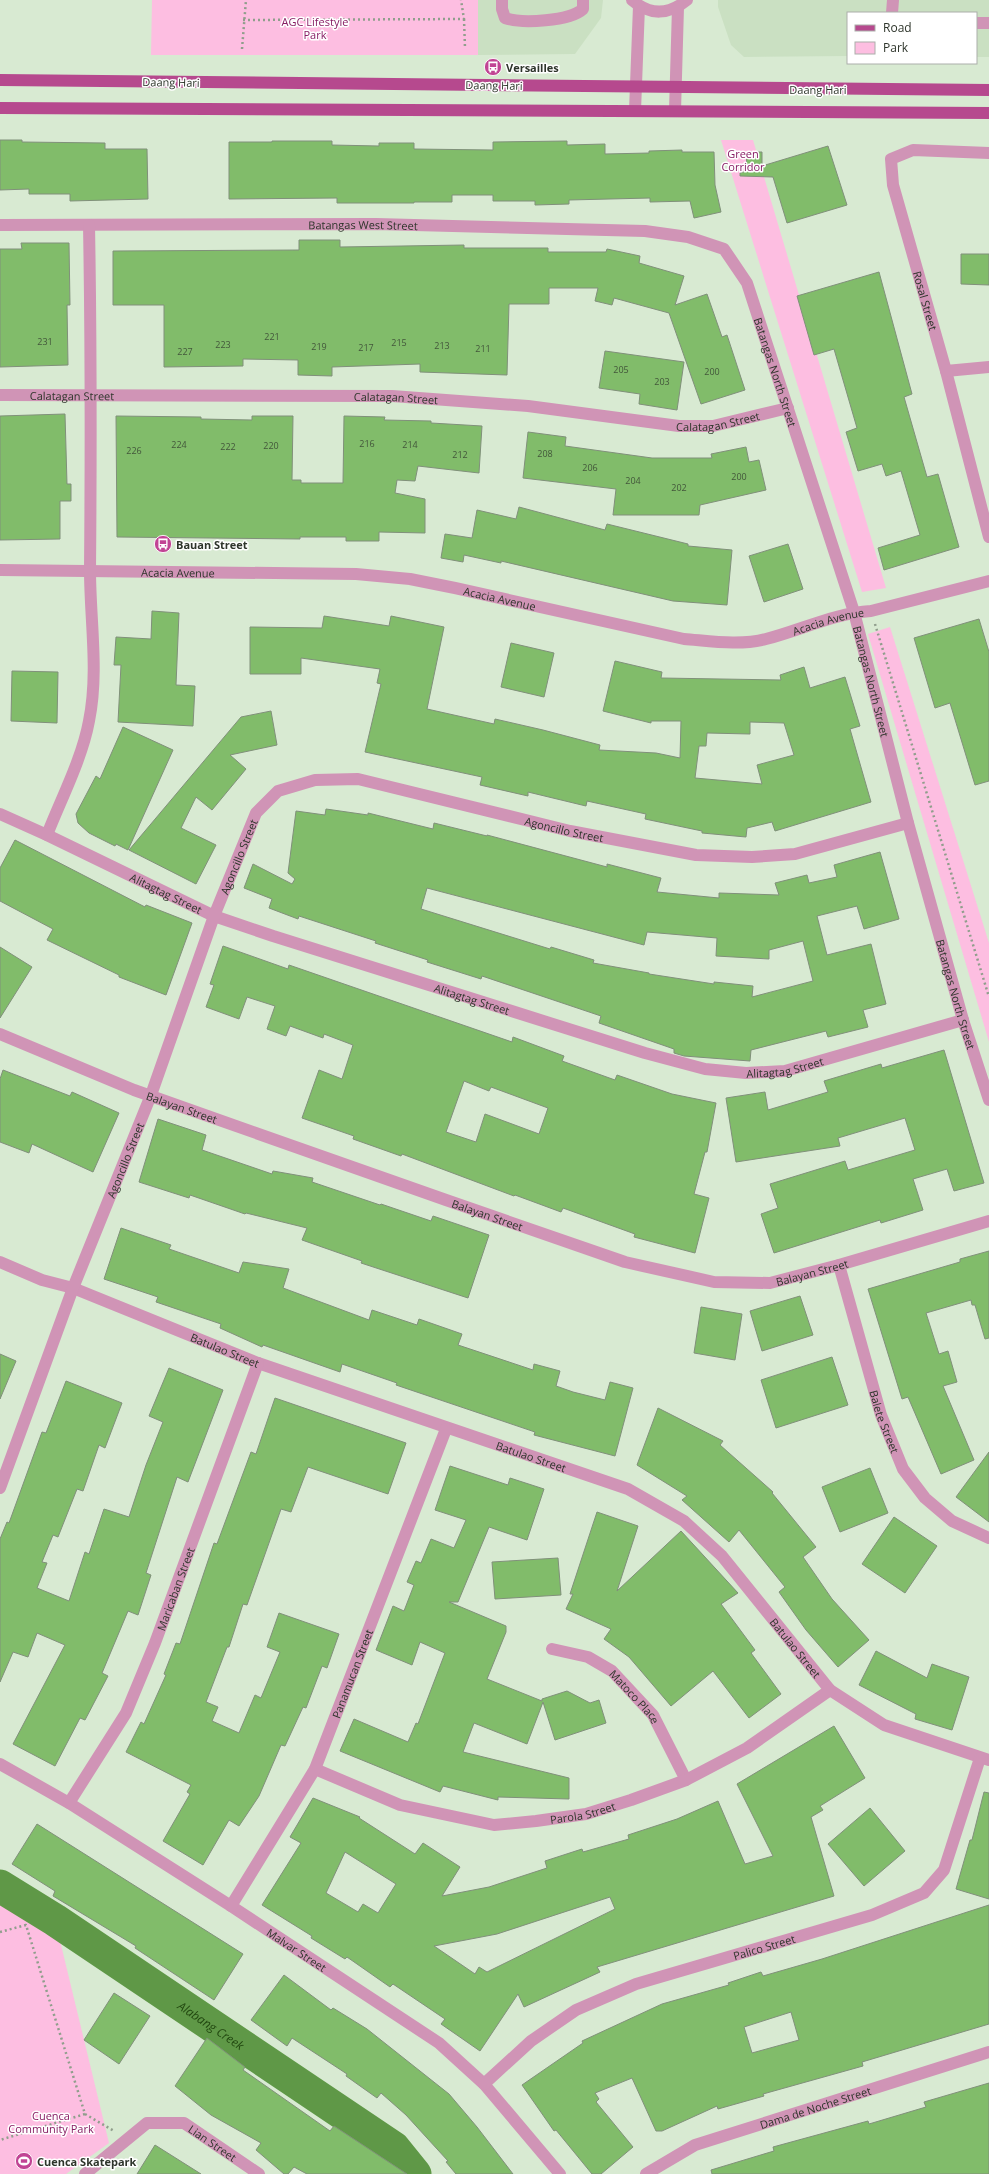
<svg xmlns="http://www.w3.org/2000/svg" width="989" height="2174" viewBox="0 0 989 2174" font-family="'Open Sans',sans-serif">
<rect width="100%" height="100%" fill="#d8ead2"/>
<g fill="#cae0c2">
<polygon points="478,0 603,0 601,18 575,54 478,55"/>
<polygon points="718,0 989,0 989,57 976,57 976,13 848,13 848,56 744,57 731,45 718,7"/>
</g>
<g fill="#fdbee1">
<polygon points="152,0 478,0 478,55 151,55"/>
<polygon points="721,140 753,140 886,588 862,592"/>
<polygon points="890,627 989,943 989,1042 868,634"/>
<polygon points="0,1890 55,1920 109,2143 66,2174 0,2174"/>
</g>
<g fill="none" stroke-linecap="round" stroke-linejoin="round">
<path stroke="#5f9847" stroke-width="33" id="s1" d="M0,1886L55,1920L394,2148L415,2174"/>
</g>
<g fill="#81bc6a" stroke="#80907a" fill-rule="evenodd">
<polygon points="0,140 22,140 22,142 105,143 105,149 147,149 148,199 70,201 70,194 29,194 29,189 0,190"/>
<polygon points="272,141 332,141 332,145 379,146 379,143 414,143 414,149 493,150 493,142 567,141 567,145 605,144 605,154 649,153 649,151 682,150 682,152 714,152 715,185 721,212 694,218 690,201 650,202 650,198 569,200 569,204 535,205 535,201 493,201 493,195 452,195 452,202 414,202 414,203 337,203 337,198 229,199 229,142 272,142"/>
<polygon points="828,146 847,205 787,223 773,177 740,176 740,173 746,171 747,152 762,152 762,166"/>
<polygon points="299,240 340,240 340,247 464,245 464,248 548,248 548,252 606,252 607,249 640,256 639,263 684,276 675,305 707,294 722,337 727,335 745,390 701,404 669,313 614,298 612,305 595,301 598,288 549,288 549,304 509,304 507,375 420,372 420,364 332,367 332,376 298,375 298,360 243,359 243,366 164,367 164,305 113,305 113,251 299,250"/>
<polygon points="21,243 69,243 70,305 67,305 68,365 0,367 0,249 22,249"/>
<polygon points="961,254 989,254 989,285 961,284"/>
<polygon points="879,272 912,394 904,397 927,477 938,474 959,547 884,570 878,548 920,535 901,471 886,476 882,464 858,471 846,432 857,428 834,349 814,355 797,296"/>
<polygon points="605,351 684,362 677,410 639,404 640,394 599,388"/>
<polygon points="65,414 67,484 71,484 71,501 60,501 60,539 0,540 0,416"/>
<polygon points="116,416 201,417 201,419 252,420 252,416 293,416 292,480 301,480 301,483 343,483 344,416 385,417 384,420 431,421 431,423 482,426 479,473 418,466 415,481 397,480 395,493 425,499 425,533 379,532 379,541 346,541 346,537 300,537 300,539 117,537"/>
<polygon points="528,432 566,437 565,446 652,458 712,458 711,454 746,447 749,462 759,460 766,490 700,505 699,515 613,515 616,489 523,478"/>
<polygon points="519,507 605,530 607,524 688,544 688,546 732,550 727,605 673,601 501,561 501,563 464,555 463,562 441,558 445,534 472,538 477,510 516,519"/>
<polygon points="788,544 803,589 764,602 749,556"/>
<polygon points="152,611 179,613 176,685 195,686 193,726 118,722 121,665 114,665 116,637 151,639"/>
<path d="M324,616L389,626L391,616L444,627L427,709L494,724L495,719L543,730L600,745L599,750L656,753L680,758L681,721H651V723L603,711L615,661L662,672L661,678L781,680L780,675L804,667L810,688L845,677L860,726L850,729L871,802L775,831L772,822L747,828L746,837L702,833V831L645,819L646,814L587,801L586,806L528,792V796L480,785L482,777L365,752L381,684L377,683L380,669L301,658V674H250V627L322,628ZM750,722L784,723L794,755L757,765L762,784L695,778L699,746H706L707,733L750,734Z"/>
<polygon points="979,619 989,652 989,781 975,785 950,703 935,708 914,638"/>
<polygon points="511,643 554,653 544,697 501,687"/>
<polygon points="12,671 58,672 57,723 11,721"/>
<polygon points="271,711 277,745 230,755 246,769 212,810 196,797 181,828 216,845 196,884 129,850 241,717"/>
<polygon points="123,727 173,750 128,850 116,844 115,846 89,833 78,823 76,814 96,776 100,779"/>
<path d="M326,809L368,815V813L433,829L434,823L487,836V835L607,867V864L661,878L657,892L719,898V893L779,895L775,883L807,875L809,883L837,877L834,865L880,852L899,919L864,929L857,906L817,916L827,955L871,944L886,1004L863,1010L868,1027L828,1037L826,1031L751,1050L750,1061L684,1056L674,1053V1049L599,1023L601,1016L482,976L481,979L427,962L428,960L375,943L376,941L299,916L298,919L269,908L272,899L244,888L253,864L292,884L295,879L288,873L296,811L325,815ZM427,888L644,945L647,932L717,938L716,956L769,959V950L803,941L813,981L752,997L753,986L714,982V984L649,974V973L593,963L594,960L551,947L550,949L421,909Z"/>
<polygon points="15,840 145,907 146,905 192,923 166,995 119,977 119,975 47,940 53,929 0,901 0,868"/>
<path d="M223,946L288,969L289,965L512,1042L513,1037L564,1056L562,1061L615,1080L617,1075L672,1094L716,1103L707,1152H705L694,1194L709,1198L695,1253L634,1237L635,1234L563,1208L561,1212L515,1195L514,1196L402,1154L401,1156L353,1139L354,1136L302,1118L319,1070L342,1079L353,1045L324,1034L323,1038L290,1026L286,1036L267,1029L275,1006L247,997L239,1019L206,1007L214,985L210,984ZM464,1081L489,1091L491,1087L548,1108L539,1134L485,1114L476,1142L446,1132Z"/>
<polygon points="0,947 32,967 0,1018"/>
<polygon points="944,1050 984,1183 954,1191 947,1169 913,1179 923,1210 881,1223 880,1220 774,1253 761,1214 778,1208 770,1184 845,1161 848,1170 915,1150 905,1118 838,1138 840,1146 736,1162 726,1098 765,1092 768,1110 828,1092 824,1081 881,1064 882,1068"/>
<polygon points="3,1070 70,1096 72,1092 119,1113 93,1172 32,1144 29,1153 0,1142 0,1079"/>
<polygon points="158,1119 206,1135 202,1150 272,1174 273,1171 313,1178 312,1182 380,1205 381,1204 431,1221 433,1216 489,1235 468,1298 361,1263 362,1261 302,1240 307,1228 246,1213 245,1214 190,1195 189,1198 139,1182"/>
<polygon points="121,1228 171,1245 169,1249 239,1273 243,1262 289,1269 283,1288 369,1320 372,1310 417,1325 419,1319 462,1334 458,1345 533,1370 534,1364 560,1371 556,1386 573,1392 605,1400 610,1382 633,1388 615,1456 534,1435 535,1432 396,1385 397,1383 342,1364 340,1372 263,1345 262,1347 220,1328 221,1324 156,1302 158,1297 104,1279"/>
<polygon points="989,1251 989,1338 985,1339 975,1305 972,1305 971,1300 926,1313 939,1354 948,1351 957,1382 943,1386 974,1460 941,1474 908,1397 902,1399 868,1289 960,1262 960,1259"/>
<polygon points="800,1296 813,1335 762,1351 750,1311"/>
<polygon points="701,1307 742,1314 735,1360 694,1353"/>
<polygon points="0,1354 16,1361 0,1399"/>
<polygon points="832,1357 848,1405 776,1428 761,1380"/>
<polygon points="169,1368 223,1390 188,1482 177,1477 146,1573 151,1575 138,1615 128,1611 102,1673 108,1676 85,1720 80,1718 55,1766 13,1744 65,1645 37,1633 28,1657 13,1652 0,1682 0,1539 7,1522 9,1523 42,1432 46,1433 66,1381 122,1403 105,1448 99,1445 83,1491 77,1489 58,1537 53,1535 42,1562 47,1563 37,1588 69,1601 85,1552 89,1554 104,1509 129,1517 146,1465 163,1422 149,1416"/>
<polygon points="275,1398 406,1443 388,1494 308,1467 291,1512 281,1509 247,1605 243,1604 229,1647 227,1647 206,1702 218,1707 212,1721 239,1733 255,1695 261,1698 280,1652 267,1647 279,1613 339,1634 327,1668 322,1666 306,1708 303,1707 285,1746 281,1745 259,1796 239,1826 229,1820 203,1865 163,1841 190,1794 187,1792 191,1785 126,1752 141,1722 144,1724 166,1675 164,1674 176,1643 180,1644 214,1543 217,1544 251,1452 256,1454"/>
<polygon points="658,1408 723,1441 720,1445 773,1492 772,1493 816,1547 803,1557 832,1599 869,1640 838,1667 806,1630 779,1592 785,1587 739,1530 729,1542 682,1500 687,1496 637,1465"/>
<polygon points="989,1452 989,1522 956,1497"/>
<polygon points="450,1466 508,1485 510,1478 544,1489 527,1540 489,1527 458,1602 449,1602 506,1626 506,1632 487,1679 542,1701 542,1699 567,1691 590,1703 599,1700 606,1723 555,1740 543,1702 527,1744 474,1723 463,1752 569,1778 569,1799 498,1797 498,1800 443,1786 440,1792 340,1751 354,1719 408,1742 416,1723 418,1724 445,1653 420,1642 412,1665 376,1650 393,1606 404,1611 414,1585 407,1582 416,1561 421,1563 431,1539 454,1548 466,1520 435,1510"/>
<polygon points="870,1468 888,1513 840,1532 822,1487"/>
<polygon points="597,1512 638,1526 617,1591 681,1531 738,1593 721,1604 755,1650 751,1653 781,1694 749,1718 713,1671 671,1706 629,1657 604,1639 611,1629 566,1609 573,1594 570,1594"/>
<polygon points="894,1517 937,1546 905,1593 862,1564"/>
<polygon points="558,1558 561,1595 495,1599 492,1562"/>
<polygon points="876,1651 927,1678 932,1664 969,1677 952,1730 915,1719 916,1714 859,1685"/>
<path d="M834,1726L865,1778L820,1806L823,1810L811,1817L834,1896L597,1967L600,1972L524,2007L518,1994L480,2051L441,2024L445,2019L393,1984L390,1987L347,1957L345,1959L311,1938L312,1936L262,1905L301,1843L290,1837L313,1798L360,1817L359,1818L415,1854L423,1843L460,1867L442,1896L489,1887L547,1868L545,1861L582,1849L583,1852L629,1839L628,1835L677,1819L718,1801L745,1864L773,1856L737,1784ZM345,1852L396,1884L378,1913L363,1904L358,1912L326,1893ZM610,1897L615,1909L487,1972L479,1967L475,1974L434,1946L497,1934Z"/>
<polygon points="984,1792 989,1793 989,1899 956,1889 970,1840 972,1840"/>
<polygon points="870,1808 905,1851 864,1886 828,1844"/>
<polygon points="37,1824 243,1954 214,2000 135,1948 136,1946 53,1896 55,1891 12,1864"/>
<path d="M989,1905V2024L862,2062L863,2066L763,2094L764,2096L718,2109L717,2106L662,2131H656L632,2078L595,2093L599,2099L596,2102L633,2147L601,2174H592L556,2130L554,2131L522,2085L583,2043L582,2041L662,2004L729,1985L728,1983L761,1972L763,1976L822,1959ZM791,2012L799,2040L752,2053L744,2027Z"/>
<polygon points="284,1975 331,2010 333,2008 367,2029 449,2094 477,2127 513,2174 456,2174 446,2162 448,2161 406,2115 381,2093 377,2098 346,2076 347,2074 292,2038 287,2046 251,2020"/>
<polygon points="114,1993 150,2016 119,2064 84,2040"/>
<polygon points="207,2038 245,2067 243,2070 330,2131 334,2126 407,2174 307,2174 294,2167 288,2174 284,2174 256,2150 261,2143 211,2115 175,2086"/>
<polygon points="989,2083 989,2174 712,2174 711,2170 774,2151 773,2147 868,2121 869,2124 926,2107 924,2102"/>
<polygon points="155,2145 201,2174 137,2174"/>
</g>
<g fill="none" stroke-linecap="round" stroke-linejoin="round">
<g stroke="#909e8c" stroke-width="2.5" stroke-dasharray="2 3" stroke-linecap="butt">
<polyline points="464,19 465,48"/>
<polyline points="243,20 464,19 461,0"/>
<polyline points="242,49 246,0"/>
<polyline points="875,624 989,997"/>
<polyline points="0,1932 26,1925 85,2114 0,2140"/>
<polyline points="85,2114 114,2131"/>
</g>
<g stroke="#d094b6" stroke-width="12">
<path d="M502,0V9L505,18C522,24 570,21 583,9V0"/>
<path d="M632,0C650,16 669,15 687,0"/>
<polyline points="892,13 893,0"/>
<polyline points="976,23 989,23"/>
<polyline points="635,111 639,6"/>
<polyline points="675,111 678,7"/>
<path id="s2" d="M989,153L913,150L891,159L893,185L946,371L989,537"/>
<path id="s3" d="M0,225L376,224L645,231L688,237L724,249L747,283L854,612L908,823L963,1020L989,1100"/>
<polyline points="946,371 989,367"/>
<path id="s4" d="M0,395L392,396L528,406L679,426H713L788,408"/>
<path id="s5" d="M0,570L356,574L410,579L455,588L684,639C710,641 740,646 766,639C801,630 835,613 871,611L989,581"/>
<path id="s6" d="M0,814L47,835L214,916L273,936L645,1053L705,1069L746,1073L785,1071L963,1020"/>
<path d="M47,835C61,799 82,759 89,721C99,672 90,620 90,570C91,455 91,340 89,225"/>
<path id="s7" d="M0,1034L134,1090L446,1200L625,1262L714,1282L770,1283L839,1265L989,1221"/>
<path id="s8" d="M0,1262L42,1280L73,1288L258,1363L628,1489L684,1521L722,1556L830,1690L884,1725L989,1760"/>
<path id="s9" d="M839,1265L881,1415L903,1469L925,1498L952,1521L989,1538"/>
<path id="s10" d="M0,1488L73,1288L151,1095L214,916L256,813L278,791L315,780L358,779L570,831L696,855L752,857L795,854L908,823"/>
<path id="s11" d="M552,1649L588,1657L612,1671L653,1715L686,1780"/>
<path id="s12" d="M0,1764L69,1803L231,1906L439,2043L484,2084L560,2174"/>
<path id="s13" d="M315,1769L400,1805L494,1825L536,1821L586,1814L631,1800L686,1780L747,1748L830,1690"/>
<path id="s14" d="M69,1803L126,1713L155,1643L258,1363"/>
<path id="s15" d="M231,1906L315,1769L446,1429"/>
<path id="s16" d="M484,2084L531,2041L576,2010L636,1984L872,1915L924,1893L944,1870L980,1758"/>
<path id="s17" d="M85,2174L147,2123H184L259,2174"/>
<path id="s18" d="M646,2174L695,2145L989,2052"/>
</g>
<g stroke="#b6498e" stroke-width="12">
<polyline points="0,80 989,90"/>
<polyline points="0,108 989,113"/>
</g>
</g>
<defs>
<symbol id="bus-disc" viewBox="-11 -11 22 22"><circle r="9.5" fill="#c14494" stroke="#fff"/><path d="M-5-6H5V4H4V6H2V4H-2V6H-4V4H-5ZM-3.5-4V0h7V-4ZM-3.5 1.2v1.5H-2V1.2ZM2 1.2v1.5H3.5V1.2Z" fill="#fff"/></symbol>
<symbol id="stadium-disc" viewBox="-11 -11 22 22"><circle r="9.5" fill="#c14494" stroke="#fff"/><path d="M0-5a6.5 5 0 1 0 0 10a6.5 5 0 1 0 0-10ZM-3.5-1.8h7v3.6h-7Z" fill="#fff"/></symbol>
</defs>
<g fill-rule="evenodd">
<use href="#bus-disc" x="483" y="57" width="20" height="20"/>
<use href="#bus-disc" x="153" y="534" width="20" height="20"/>
<use href="#stadium-disc" x="14" y="2151" width="20" height="20"/>
</g>
<g text-anchor="middle" dominant-baseline="central" stroke-width="3" stroke-linejoin="round" paint-order="stroke">
<g font-size="9" fill="#43573b">
<text x="272" y="336">221</text>
<text x="45" y="341">231</text>
<text x="399" y="342">215</text>
<text x="223" y="344">223</text>
<text x="442" y="345">213</text>
<text x="319" y="346">219</text>
<text x="366" y="347">217</text>
<text x="483" y="348">211</text>
<text x="185" y="351">227</text>
<text x="621" y="369">205</text>
<text x="712" y="371">200</text>
<text x="662" y="381">203</text>
<text x="367" y="443">216</text>
<text x="179" y="444">224</text>
<text x="410" y="444">214</text>
<text x="271" y="445">220</text>
<text x="228" y="446">222</text>
<text x="134" y="450">226</text>
<text x="545" y="453">208</text>
<text x="460" y="454">212</text>
<text x="590" y="467">206</text>
<text x="739" y="476">200</text>
<text x="633" y="480">204</text>
<text x="679" y="487">202</text>
</g>
<g font-size="11" fill="#871d64" stroke="#fff">
<text x="315" y="21">AGC Lifestyle<tspan x="315" dy="13">Park</tspan></text>
<text x="743" y="153">Green<tspan x="743" dy="13">Corridor</tspan></text>
<text x="51" y="2115">Cuenca<tspan x="51" dy="13">Community Park</tspan></text>
</g>
<g font-size="11" font-weight="bold" fill="#2e352b" stroke="#fff" text-anchor="start">
<text x="506" y="67">Versailles</text>
<text x="176" y="544">Bauan Street</text>
<text x="37" y="2161">Cuenca Skatepark</text>
</g>
<g font-size="11" fill="#2e352b" stroke="#fff">
<text transform="translate(171 82) rotate(1)">Daang Hari</text>
<text transform="translate(494 85) rotate(1)">Daang Hari</text>
<text x="818" y="89">Daang Hari</text>
<text stroke="none"><textPath href="#s3" startOffset="363">Batangas West Street</textPath></text>
<text stroke="none"><textPath href="#s2" startOffset="246">Rosal Street</textPath></text>
<text stroke="none"><textPath href="#s3" startOffset="861">Batangas North Street</textPath></text>
<text stroke="none"><textPath href="#s4" startOffset="72">Calatagan Street</textPath></text>
<text stroke="none"><textPath href="#s4" startOffset="396">Calatagan Street</textPath></text>
<text stroke="none"><textPath href="#s4" startOffset="720">Calatagan Street</textPath></text>
<text stroke="none"><textPath href="#s5" startOffset="178">Acacia Avenue</textPath></text>
<text stroke="none"><textPath href="#s5" startOffset="502">Acacia Avenue</textPath></text>
<text stroke="none"><textPath href="#s5" startOffset="838">Acacia Avenue</textPath></text>
<text stroke="none"><textPath href="#s3" startOffset="1185">Batangas North Street</textPath></text>
<text stroke="none"><textPath href="#s10" startOffset="1047">Agoncillo Street</textPath></text>
<text stroke="none"><textPath href="#s10" startOffset="675">Agoncillo Street</textPath></text>
<text stroke="none"><textPath href="#s6" startOffset="184">Alitagtag Street</textPath></text>
<text stroke="none"><textPath href="#s3" startOffset="1509">Batangas North Street</textPath></text>
<text stroke="none"><textPath href="#s6" startOffset="508">Alitagtag Street</textPath></text>
<text stroke="none"><textPath href="#s6" startOffset="832">Alitagtag Street</textPath></text>
<text stroke="none"><textPath href="#s7" startOffset="196">Balayan Street</textPath></text>
<text stroke="none"><textPath href="#s10" startOffset="351">Agoncillo Street</textPath></text>
<text stroke="none"><textPath href="#s7" startOffset="520">Balayan Street</textPath></text>
<text stroke="none"><textPath href="#s7" startOffset="856">Balayan Street</textPath></text>
<text stroke="none"><textPath href="#s8" startOffset="242">Batulao Street</textPath></text>
<text stroke="none"><textPath href="#s9" startOffset="163">Balete Street</textPath></text>
<text stroke="none"><textPath href="#s8" startOffset="566">Batulao Street</textPath></text>
<text stroke="none"><textPath href="#s14" startOffset="240">Maricaban Street</textPath></text>
<text stroke="none"><textPath href="#s8" startOffset="902">Batulao Street</textPath></text>
<text stroke="none"><textPath href="#s15" startOffset="263">Panamucan Street</textPath></text>
<text stroke="none"><textPath href="#s11" startOffset="99">Matoco Place</textPath></text>
<text stroke="none"><textPath href="#s13" startOffset="278">Parola Street</textPath></text>
<text stroke="none"><textPath href="#s16" startOffset="317">Palico Street</textPath></text>
<text stroke="none"><textPath href="#s12" startOffset="350">Malvar Street</textPath></text>
<text stroke="none"><textPath href="#s18" startOffset="183">Dama de Noche Street</textPath></text>
<text stroke="none"><textPath href="#s17" startOffset="152">Lian Street</textPath></text>
</g>
<g font-size="12" font-style="italic" fill="#224810" stroke="#fff">
<text stroke="none"><textPath href="#s1" startOffset="253">Alabang Creek</textPath></text>
</g>
</g>
<rect x="847" y="12" width="130" height="52" fill="#ffffff" stroke="#abaeaa"/>
<rect x="855" y="25" width="20" height="6" fill="#b6498e" stroke="#abaeaa"/>
<text x="883" y="32" font-size="12" fill="#2e352b">Road</text>
<rect x="855" y="42" width="20" height="12" fill="#fdbee1" stroke="#abaeaa"/>
<text x="883" y="52" font-size="12" fill="#2e352b">Park</text>
</svg>
